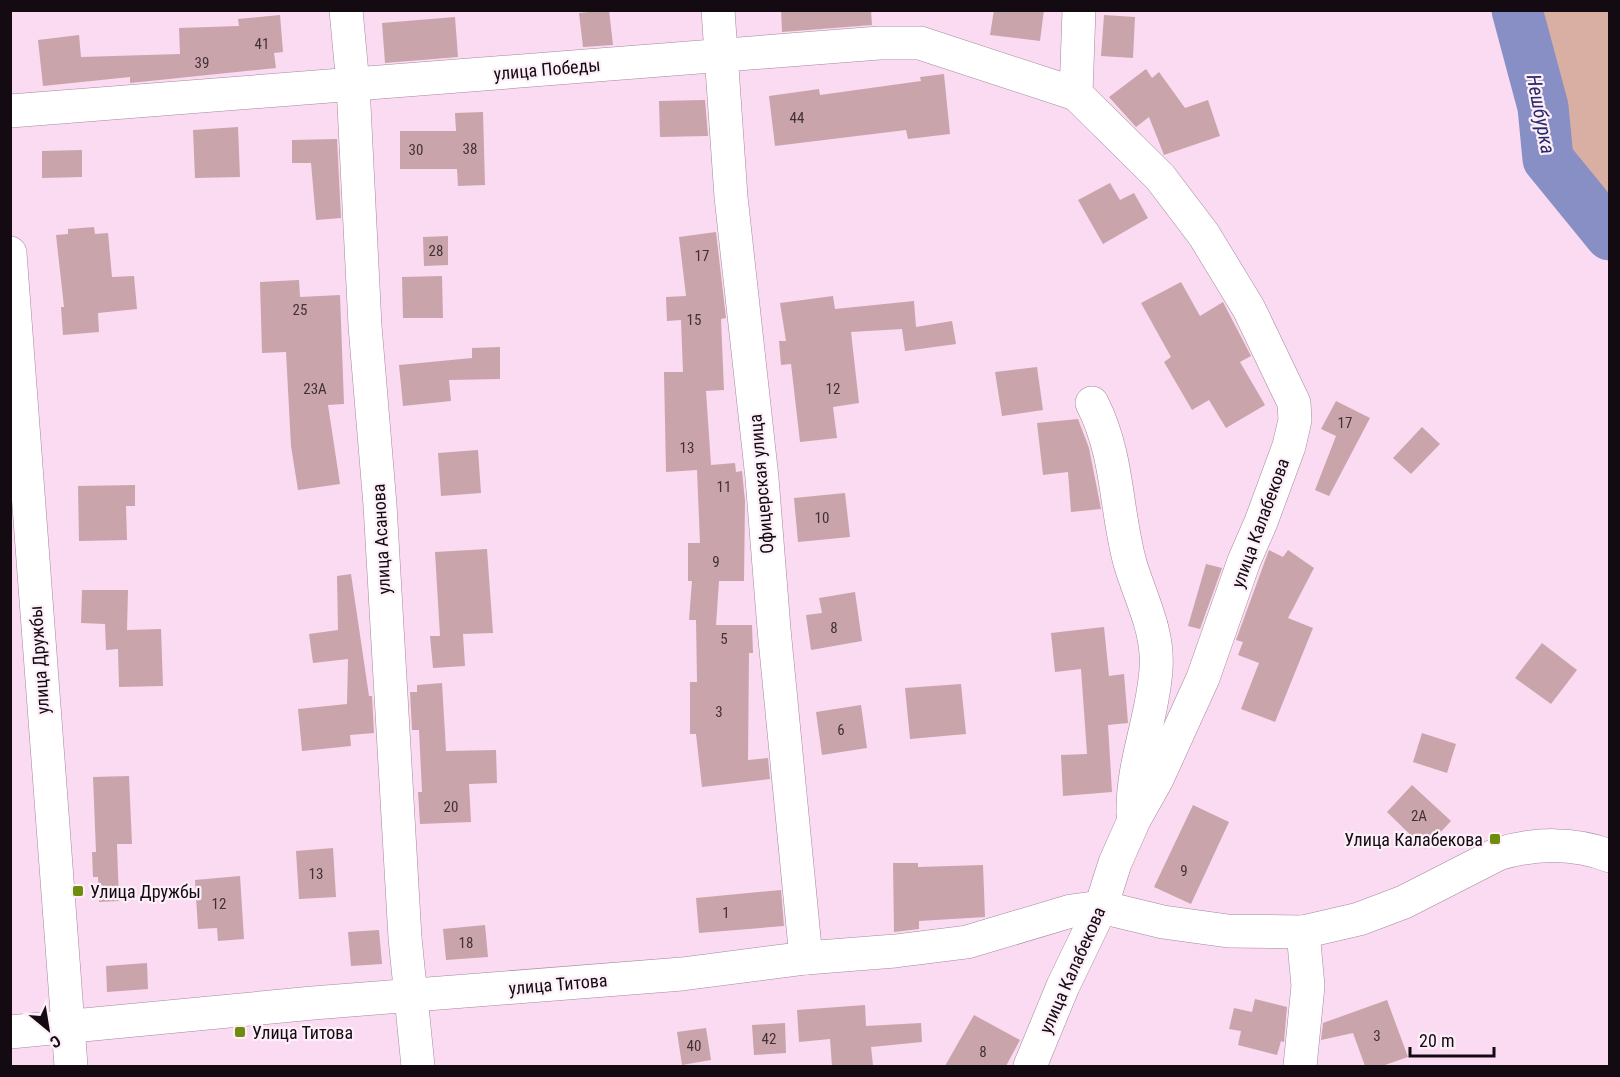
<svg xmlns="http://www.w3.org/2000/svg" width="1620" height="1077" viewBox="0 0 1620 1077" font-family="'Roboto Condensed',sans-serif">
<rect width="100%" height="100%" fill="#fadbf1"/>
<polygon fill="#d9afa4" points="1517,11 1609,11 1609,235 1548,159 1543,107"/>
<g fill="none" stroke-linecap="round" stroke-linejoin="round">
<polyline stroke="#878fc5" stroke-width="51" points="1517,10 1543,107 1548,159 1610,235"/>
</g>
<g fill="#caa4ab">
<polygon points="609,10 613,45 583,47 579,13"/>
<polygon points="781,10 871,10 872,25 782,32"/>
<polygon points="994,10 1044,10 1040,41 990,35"/>
<polygon points="280,15 283,52 274,53 276,68 130,83 130,77 43,86 38,40 79,35 81,57 180,54 179,28 239,26 238,19"/>
<polygon points="1104,15 1135,17 1133,58 1101,56"/>
<polygon points="455,17 458,57 385,63 382,23"/>
<polygon points="1146,69 1152,78 1159,72 1185,108 1208,100 1220,136 1164,155 1149,117 1136,127 1109,97"/>
<polygon points="944,74 950,134 908,139 906,130 775,146 769,96 819,89 820,95 921,81 920,77"/>
<polygon points="705,100 708,136 660,137 659,101"/>
<polygon points="483,112 485,185 458,186 457,169 400,169 400,131 456,131 455,113"/>
<polygon points="238,127 240,177 195,178 193,130"/>
<polygon points="337,139 341,218 316,220 311,163 292,163 292,140"/>
<polygon points="82,150 82,177 42,178 42,151"/>
<polygon points="1110,183 1120,200 1134,193 1148,218 1103,244 1078,200"/>
<polygon points="94,227 95,234 108,233 112,277 134,276 137,309 98,313 99,332 63,335 61,307 64,307 56,235 68,234 68,229"/>
<polygon points="716,232 726,318 721,319 724,390 706,391 711,465 735,463 736,472 742,471 745,501 744,581 719,581 716,625 752,625 753,653 749,653 748,760 768,758 770,779 702,787 696,734 690,734 690,682 697,682 696,620 689,620 692,581 688,581 688,543 700,543 697,470 666,472 664,372 683,372 681,320 667,321 666,297 686,296 679,237"/>
<polygon points="448,236 448,265 424,266 423,237"/>
<polygon points="442,276 443,318 403,318 402,277"/>
<polygon points="299,280 300,297 340,295 344,404 328,405 340,484 298,490 291,446 286,352 262,353 260,282"/>
<polygon points="1181,282 1200,316 1223,302 1251,356 1240,362 1265,405 1226,428 1209,400 1192,410 1164,362 1171,357 1141,303"/>
<polygon points="833,296 835,309 914,301 916,327 952,321 956,344 905,351 902,329 851,332 859,403 833,407 837,438 800,442 791,364 781,365 779,341 786,341 780,303"/>
<polygon points="500,347 500,379 449,380 451,401 403,406 399,365 472,358 472,348"/>
<polygon points="1037,367 1043,410 1002,416 995,372"/>
<polygon points="1336,401 1370,418 1329,496 1315,490 1336,436 1321,429"/>
<polygon points="1078,419 1089,448 1101,509 1071,512 1068,472 1043,475 1037,423"/>
<polygon points="1422,427 1440,444 1411,474 1393,458"/>
<polygon points="478,450 481,493 441,496 438,453"/>
<polygon points="135,485 135,506 126,506 127,540 79,541 78,486"/>
<polygon points="845,493 850,537 798,542 794,498"/>
<polygon points="487,549 493,633 463,634 465,666 433,668 430,636 440,636 435,552"/>
<polygon points="1269,550 1283,557 1288,550 1314,568 1288,618 1313,628 1275,722 1241,709 1259,663 1238,655 1243,642 1236,640"/>
<polygon points="1206,564 1222,568 1200,629 1188,626"/>
<polygon points="351,574 369,696 372,696 374,733 350,735 351,746 302,751 298,709 347,704 348,659 313,663 309,634 338,630 337,576"/>
<polygon points="82,590 128,590 127,630 161,629 163,686 119,687 118,649 106,650 105,624 81,623"/>
<polygon points="855,592 862,641 811,650 806,615 822,613 819,598"/>
<polygon points="1104,627 1109,676 1124,674 1128,723 1108,725 1112,792 1063,796 1061,755 1087,754 1081,669 1055,672 1051,633"/>
<polygon points="1542,643 1577,670 1551,704 1515,678"/>
<polygon points="442,683 446,751 496,750 497,783 469,784 471,822 420,824 418,792 422,792 419,730 412,730 410,692 417,692 417,685"/>
<polygon points="961,684 966,734 910,739 905,688"/>
<polygon points="861,705 867,748 822,755 816,712"/>
<polygon points="1422,733 1456,744 1447,773 1413,762"/>
<polygon points="129,776 132,844 117,844 119,901 99,902 98,877 93,877 92,852 96,852 93,777"/>
<polygon points="1412,785 1451,821 1425,849 1387,812"/>
<polygon points="1193,805 1229,822 1191,904 1154,887"/>
<polygon points="333,848 336,897 299,899 296,851"/>
<polygon points="893,863 918,863 918,867 983,865 985,917 919,921 919,929 894,932"/>
<polygon points="240,876 244,939 218,941 217,928 198,929 195,880"/>
<polygon points="781,890 784,926 699,933 696,898"/>
<polygon points="485,925 488,957 446,960 443,929"/>
<polygon points="379,930 382,964 351,966 348,932"/>
<polygon points="147,963 148,989 107,992 106,966"/>
<polygon points="1255,999 1287,1007 1284,1042 1281,1041 1277,1055 1238,1045 1241,1031 1229,1029 1234,1008 1252,1012"/>
<polygon points="1387,1000 1408,1057 1382,1066 1365,1066 1353,1033 1321,1040 1323,1023"/>
<polygon points="865,1005 866,1026 921,1023 922,1042 871,1047 873,1065 832,1066 830,1039 799,1042 797,1010"/>
<polygon points="974,1015 1020,1040 1006,1066 945,1066"/>
<polygon points="785,1023 786,1053 754,1055 752,1025"/>
<polygon points="706,1028 711,1060 682,1065 677,1032"/>
</g>
<g fill="none" stroke-linecap="round" stroke-linejoin="round">
<defs>
<g id="minor">
<polyline points="346,10 353,85 365,326 380,505 405,938 418,1066"/>
<polyline points="718,10 731,197 762,478 774,629 806,958"/>
<polyline points="10,111 879,43 920,43 1076,94"/>
<polyline points="10,253 71,1066"/>
<path d="M1092,403C1119,456 1115,508 1130,563C1140,597 1159,631 1156,669C1153,718 1132,763 1133,813"/>
<path d="M10,1032L313,1003L682,974L806,958L895,951L967,942L1071,911L1101,907L1163,922L1228,931L1303,932L1359,919L1404,902L1498,854C1534,843 1574,842 1610,856"/>
<polyline points="1030,1066 1063,986 1101,907 1115,863 1134,820 1157,779 1203,678 1244,561 1261,522 1289,446 1295,420 1294,403 1249,309 1204,235 1160,177 1076,94 1079,10"/>
<polyline points="1300,1066 1308,986 1303,932"/>
</g>
</defs>
<use href="#minor" stroke="#a4889c" stroke-width="34"/>
<use href="#minor" stroke="#fff" stroke-width="33"/>
</g>
<g fill="#6e8d0e" stroke="#fceff8" stroke-width="2">
<rect x="1489" y="833" width="12" height="12" rx="3"/>
<rect x="72" y="885" width="12" height="12" rx="3"/>
<rect x="234" y="1026" width="12" height="12" rx="3"/>
</g>
<g text-anchor="middle" dominant-baseline="central" stroke-width="4.5" stroke-linejoin="round" paint-order="stroke">
<g font-size="15" fill="#423038">
<text x="262" y="44">41</text>
<text x="202" y="63">39</text>
<text x="797" y="118">44</text>
<text x="470" y="149">38</text>
<text x="416" y="150">30</text>
<text x="436" y="251">28</text>
<text x="702" y="256">17</text>
<text x="300" y="310">25</text>
<text x="694" y="320">15</text>
<text x="315" y="389">23А</text>
<text x="833" y="389">12</text>
<text x="1345" y="423">17</text>
<text x="687" y="448">13</text>
<text x="724" y="487">11</text>
<text x="822" y="518">10</text>
<text x="716" y="562">9</text>
<text x="834" y="628">8</text>
<text x="724" y="639">5</text>
<text x="719" y="712">3</text>
<text x="841" y="730">6</text>
<text x="451" y="807">20</text>
<text x="1419" y="816">2А</text>
<text x="1184" y="871">9</text>
<text x="316" y="874">13</text>
<text x="219" y="904">12</text>
<text x="726" y="913">1</text>
<text x="466" y="943">18</text>
<text x="1377" y="1036">3</text>
<text x="769" y="1039">42</text>
<text x="694" y="1046">40</text>
<text x="983" y="1052">8</text>
</g>
<g font-size="18" fill="#140a12" stroke="#fceff8">
<text transform="translate(547 69) rotate(-5)">улица Победы</text>
<text transform="translate(761 484) rotate(-95)">Офицерская улица</text>
<text transform="translate(1260 523) rotate(-70)">улица Калабекова</text>
<text transform="translate(381 539) rotate(-93)">улица Асанова</text>
<text transform="translate(39 660) rotate(-94)">улица Дружбы</text>
<text transform="translate(1072 970) rotate(-66)">улица Калабекова</text>
<text transform="translate(558 984) rotate(-5)">улица Титова</text>
</g>
<g font-size="18" fill="#140a12" stroke="#fceff8" text-anchor="start">
<text x="1483" y="839" text-anchor="end">Улица Калабекова</text>
<text x="90" y="891">Улица Дружбы</text>
<text x="252" y="1032">Улица Титова</text>
</g>
<g font-size="20" font-style="italic" fill="#27296a" stroke="#fceff8">
<text transform="translate(1541 114) rotate(79)">Нешбурка</text>
</g>
</g>
<rect width="1620" height="1077" fill="none" stroke="#140a12" stroke-width="24"/>
<g transform="translate(48 1029) rotate(150)" stroke="#fceff8" stroke-width="4.5" paint-order="stroke">
<path d="M0-4.5L10 22L0 15L-10 22Z" fill="#140a12"/>
<text y="-9" font-size="16" font-weight="bold" text-anchor="middle" fill="#140a12">С</text>
</g>
<path d="M1410 1047v9h84v-9" fill="none" stroke="#140a12" stroke-width="3"/>
<text x="1419" y="1047" font-size="18" fill="#140a12" stroke="#fceff8" stroke-width="4.5" paint-order="stroke">20 m</text>
</svg>
